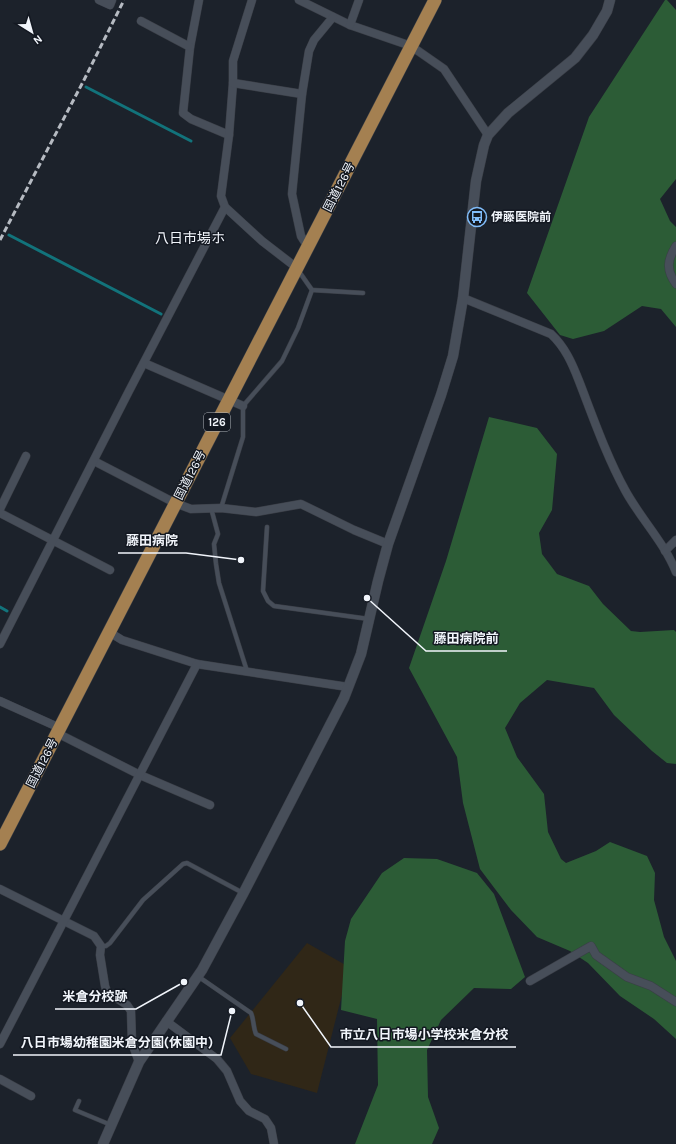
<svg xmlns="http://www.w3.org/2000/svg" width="676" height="1144" viewBox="0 0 676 1144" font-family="Karla,'Noto Sans JP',sans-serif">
<rect width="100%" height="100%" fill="#1c222b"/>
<polygon fill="#302717" points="307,943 349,967 317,1093 251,1074 230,1038"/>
<g fill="#2c5c36">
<polygon points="665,0 667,0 676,10 676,179 660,199 670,221 676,227 676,327 661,309 642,306 604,331 573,339 560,335 527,293 589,117"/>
<polygon points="489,417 537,428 557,454 552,510 539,533 542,554 557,574 589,586 603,604 631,631 640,632 674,630 676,632 676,764 667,763 652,751 614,715 594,688 547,680 520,703 505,728 517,757 544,794 548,832 561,859 566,863 596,851 610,842 647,856 655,873 654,900 664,937 676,961 676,1039 654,1019 620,996 588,963 570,951 537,937 511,910 480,869 463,803 457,757 409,668 446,561"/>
<polygon points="404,858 437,859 477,873 494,894 525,977 511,989 474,988 441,1020 427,1050 428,1097 439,1128 432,1144 355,1144 378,1085 377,1019 341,1010 345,941 351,919 382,873"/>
</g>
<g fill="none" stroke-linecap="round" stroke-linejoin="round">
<g stroke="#12737b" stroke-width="3">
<polyline points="86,87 191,141"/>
<polyline points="9,235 161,314"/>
<polyline points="0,607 7,611"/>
</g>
<defs>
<g id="service">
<polyline points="298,270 312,290"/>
<polyline points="312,290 363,293"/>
<polyline points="211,508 218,534 214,544 216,564 219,583 247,671"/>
<polyline points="221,508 243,437 243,406 282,361 298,328 312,290"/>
<polyline points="267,527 263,591 268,601 274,606 369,619"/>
<polyline points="101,946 106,946 110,943 143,900 183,864 187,863 243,893"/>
<path d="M199,977L251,1013C254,1020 253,1027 256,1034L286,1049"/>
<polyline points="79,1101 75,1110 111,1125"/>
</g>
<g id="minor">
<polyline points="99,0 110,5 112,0"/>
<polyline points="199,0 190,47 183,113 191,119 229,135"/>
<polyline points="252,0 233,61 233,83 229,135 221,196 225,207 262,241 297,268"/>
<polyline points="299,0 350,25 411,46 444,69 488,135"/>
<polyline points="141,21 190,47"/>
<polyline points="350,25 359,0"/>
<polyline points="233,83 302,94"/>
<path d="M676,246C667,260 666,270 676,284"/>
<polyline points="308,247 301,236 292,194 302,94 309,51 314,40 333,17"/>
<path d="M463,298L551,334C565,347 572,363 579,381C593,417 606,455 625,490C640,518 664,542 676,572"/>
<polyline points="144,363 243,406"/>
<polyline points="94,461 175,503 191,509 221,508 256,512 301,504 354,530 388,544"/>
<polyline points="0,509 26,456"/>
<polyline points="0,513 110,570"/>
<polyline points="665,551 676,540"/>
<polyline points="109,632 122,640 197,664 348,687"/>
<polyline points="0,644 129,391 225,207"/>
<polyline points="0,701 60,728"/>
<polyline points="57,733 140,775 210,805"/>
<polyline points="0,889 94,936 101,946 100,955 105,986 107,992 127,1005 131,1011 132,1043 139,1062"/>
<polyline points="530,981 591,946 596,955 627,977 651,986 676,1002"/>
<polyline points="166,1021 217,1059 227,1071 240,1101 249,1111 265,1119 271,1128 274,1144"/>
<polyline points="0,1044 197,664"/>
<polyline points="0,1079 31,1096"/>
</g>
<polyline id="tertiary" points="103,1144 139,1062 202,970 243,894 344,698 361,654 378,581 388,544 441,395 453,356 463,298 476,181 484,145 488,135 508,113 575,58 593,35 607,11 610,0"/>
<polyline id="trunk" points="0,844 435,0"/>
</defs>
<use href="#service" stroke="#3a3e46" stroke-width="5"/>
<use href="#minor" stroke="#3a3e46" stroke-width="9"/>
<use href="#tertiary" stroke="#3a3e46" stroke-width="11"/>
<use href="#trunk" stroke="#3a3e46" stroke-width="14"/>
<use href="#service" stroke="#474e59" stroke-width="4"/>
<use href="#minor" stroke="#474e59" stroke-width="8"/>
<use href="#tertiary" stroke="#474e59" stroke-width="10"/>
<use href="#trunk" stroke="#a48051" stroke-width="13"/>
<polyline stroke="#b6bbc2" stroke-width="3" stroke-dasharray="6 3" stroke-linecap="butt" points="0,240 84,80 124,0"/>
</g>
<defs>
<symbol id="bus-ring" viewBox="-11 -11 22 22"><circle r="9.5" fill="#131821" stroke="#81bdfa" stroke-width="1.5"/><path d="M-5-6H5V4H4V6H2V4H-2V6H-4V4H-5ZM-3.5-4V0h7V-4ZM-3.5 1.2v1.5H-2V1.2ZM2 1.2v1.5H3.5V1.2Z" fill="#81bdfa"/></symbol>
</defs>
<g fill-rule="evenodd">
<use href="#bus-ring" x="466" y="206" width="22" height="22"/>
</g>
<g text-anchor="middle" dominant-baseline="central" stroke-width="3" stroke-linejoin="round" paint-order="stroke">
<rect fill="#131821" stroke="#aeb3ba" stroke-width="1" x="204" y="413" width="26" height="18" rx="3"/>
<g font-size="11" font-weight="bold" fill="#f1f5fb">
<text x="217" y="422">126</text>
</g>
<g font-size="12" fill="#f1f5fb" stroke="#131821">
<text transform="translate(339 187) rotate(-63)">国道126号</text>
<text transform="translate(190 475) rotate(-63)">国道126号</text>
<text transform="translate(42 763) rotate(-63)">国道126号</text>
</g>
<g font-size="12" font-weight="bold" fill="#f1f5fb" stroke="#131821" text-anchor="start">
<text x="491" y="217">伊藤医院前</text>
</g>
<g font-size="14" fill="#f1f5fb" stroke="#131821">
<text x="190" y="238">八日市場ホ</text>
</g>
</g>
<path fill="none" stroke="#f1f5fb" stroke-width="1.5" d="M241 560L186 553H118M367 598L426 651H507M184 982L136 1009H55M300 1003L331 1047H516M232 1011L221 1055H13"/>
<g fill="#f1f5fb" stroke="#131821" stroke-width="1.5">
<circle cx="241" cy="560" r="4"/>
<circle cx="367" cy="598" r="4"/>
<circle cx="184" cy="982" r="4"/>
<circle cx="300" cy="1003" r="4"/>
<circle cx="232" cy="1011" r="4"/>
</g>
<g font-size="13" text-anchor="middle" font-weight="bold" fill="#f1f5fb" stroke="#131821" stroke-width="3" stroke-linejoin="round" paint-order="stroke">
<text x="152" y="545">藤田病院</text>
<text x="466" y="643">藤田病院前</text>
<text x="95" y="1001">米倉分校跡</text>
<text x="424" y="1039">市立八日市場小学校米倉分校</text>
<text x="117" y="1047">八日市場幼稚園米倉分園(休園中)</text>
</g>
<g transform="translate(32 32) rotate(143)" stroke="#131821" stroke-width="3" paint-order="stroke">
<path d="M0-3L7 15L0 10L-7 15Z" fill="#f1f5fb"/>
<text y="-6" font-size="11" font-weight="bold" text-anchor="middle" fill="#f1f5fb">N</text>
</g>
</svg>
